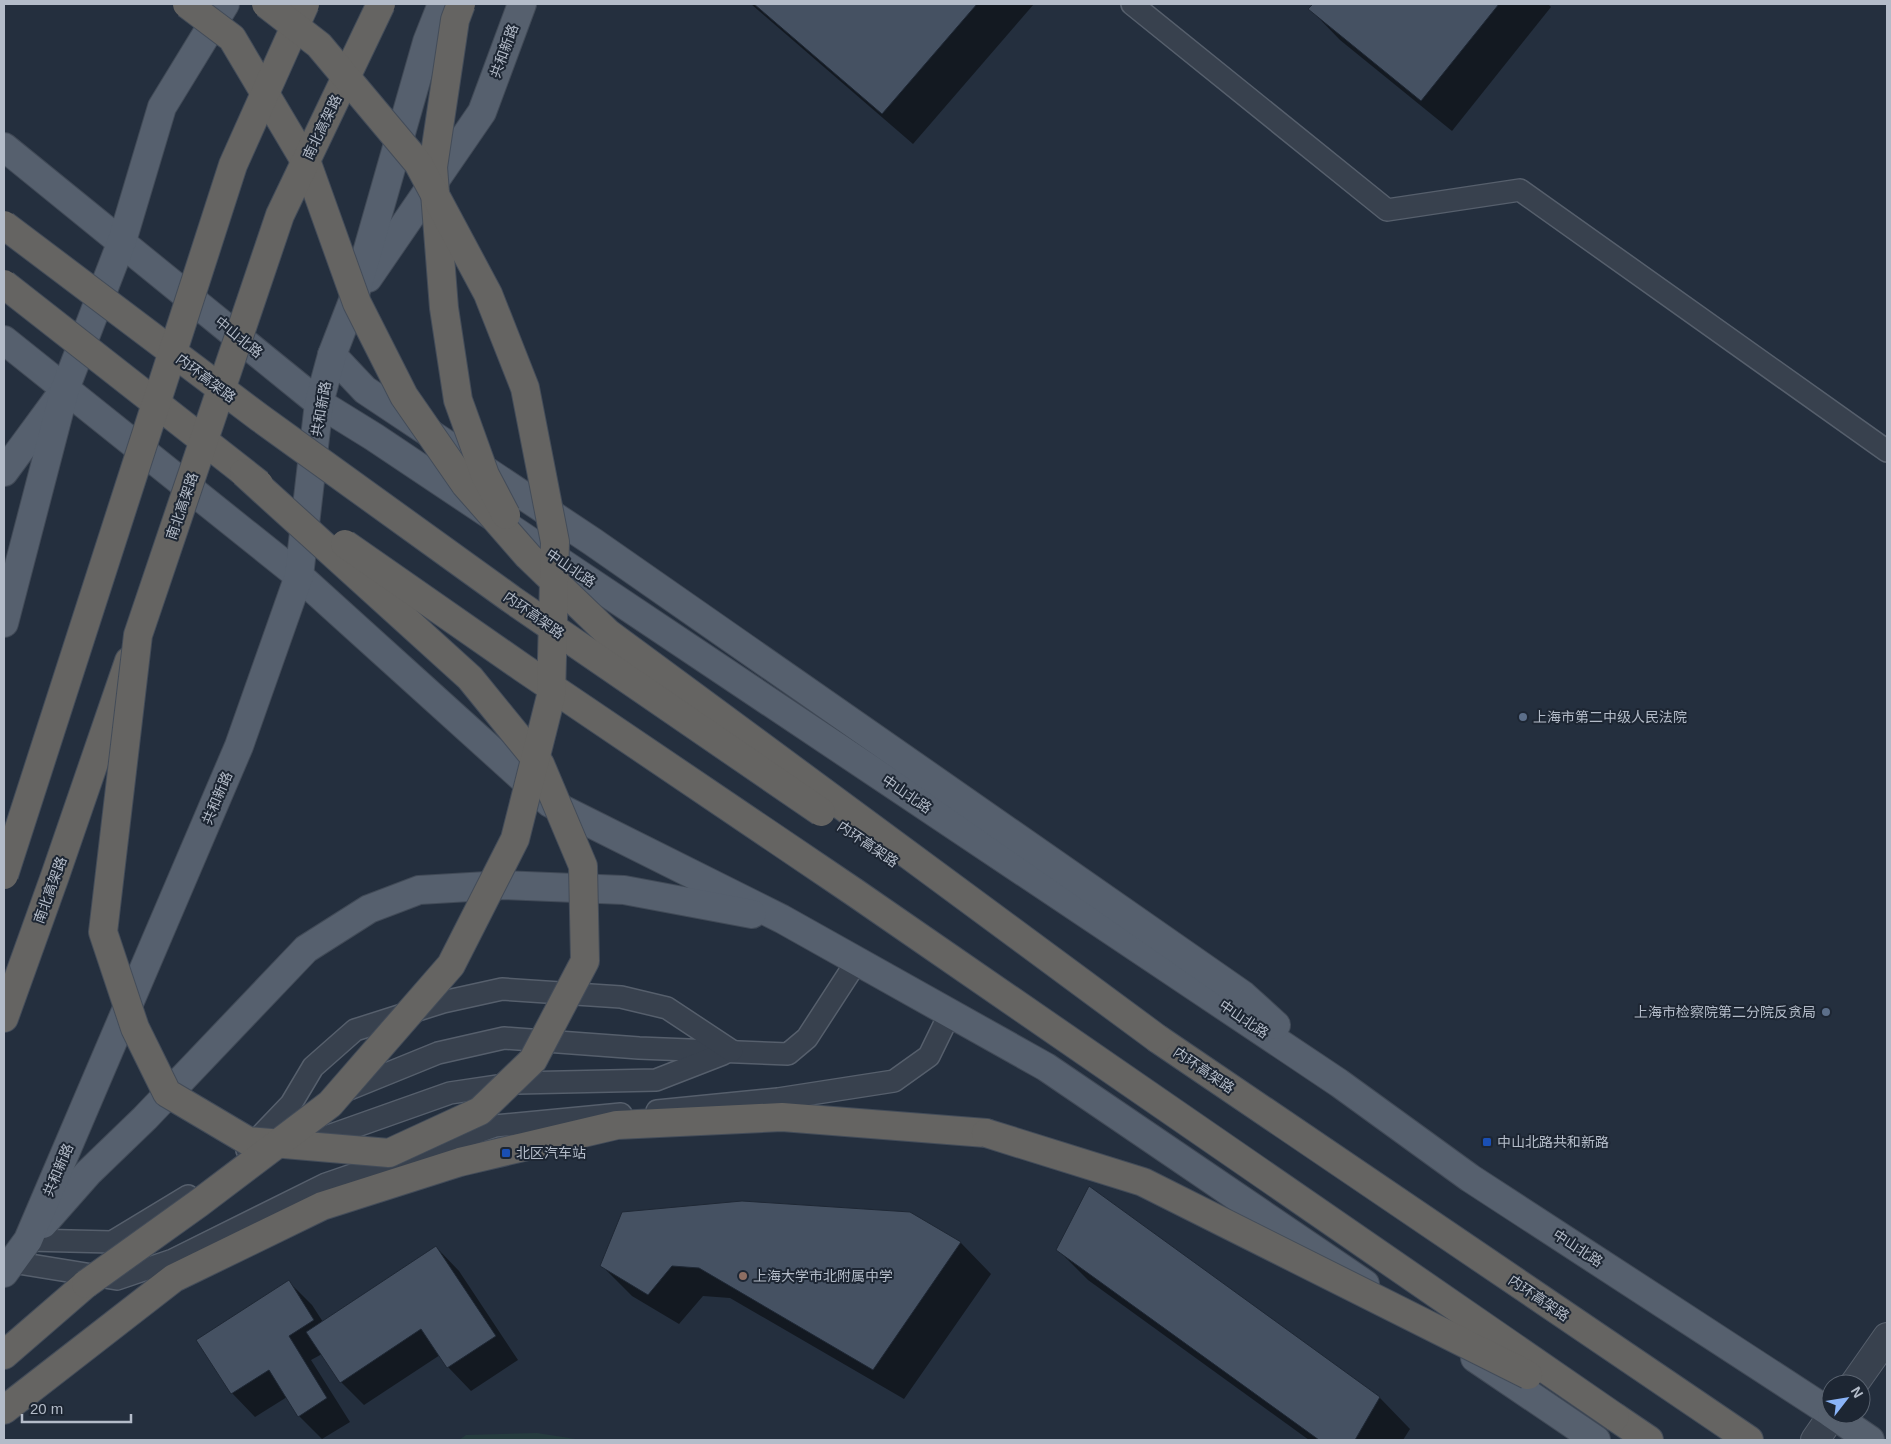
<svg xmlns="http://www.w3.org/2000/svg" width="1891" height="1444" viewBox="0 0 1891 1444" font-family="Arial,'Noto Sans SC',sans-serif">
<rect width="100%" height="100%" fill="#242f3e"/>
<polygon fill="#263c3f" points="537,1433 582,1440 459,1440 466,1435"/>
<g fill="#0007">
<polygon points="751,4 1034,4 913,144"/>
<polygon points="1314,4 1548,4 1551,7 1452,131 1340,40 1310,9"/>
<polygon points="1089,1188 1380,1398 1410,1429 1403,1440 1309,1440 1088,1280 1058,1250"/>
<polygon points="910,1213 961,1243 991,1274 904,1399 730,1298 703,1296 679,1324 632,1296 601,1265"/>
<polygon points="436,1247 459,1271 518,1360 471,1391 448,1367 440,1355 364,1405 341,1382 322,1354 311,1360 350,1422 322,1439 299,1416 287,1397 255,1417 232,1393 289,1282 312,1305 323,1322"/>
</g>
<g fill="#455162" stroke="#1f2835">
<polygon points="754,4 977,4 882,114"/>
<polygon points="1313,4 1499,4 1421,101 1308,9"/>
<polygon points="1089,1186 1380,1397 1355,1440 1319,1440 1056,1250"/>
<polygon points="742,1201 910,1212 961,1242 873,1370 699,1268 672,1266 648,1295 600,1266 622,1212"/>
<polygon points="436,1246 496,1336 447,1368 421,1329 340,1383 306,1332"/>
<polygon points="289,1280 314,1320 289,1336 327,1398 298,1417 269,1370 231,1394 196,1340"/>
</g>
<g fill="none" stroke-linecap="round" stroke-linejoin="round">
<defs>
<g id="service">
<polyline points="1132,4 1387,210 1520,190 1887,451"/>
<polyline points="342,1092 438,1053 504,1038 639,1048 788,1054 807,1038 857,961"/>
<polyline points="657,1111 778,1099 894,1081 929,1056 950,1013"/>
<polyline points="306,1144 450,1093 517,1083 656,1080 723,1054"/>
<polyline points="247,1150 291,1104 313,1067 355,1030 443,1002 502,989 621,997 667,1008 732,1051"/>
<polyline points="28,1240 112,1242 188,1196"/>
<polyline points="12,1262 117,1279 173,1260 326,1184 495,1126 621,1114"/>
</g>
<g id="minor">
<polyline points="1854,1384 1887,1337"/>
<polyline points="1815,1440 1833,1414"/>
</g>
<g id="primary">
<polyline points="4,147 319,403 374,437 1339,1083 1470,1178 1831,1413"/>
<polyline points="368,278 482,112 522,4"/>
<polyline points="4,340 299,576 550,803 782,919 1046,1067 1365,1284"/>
<polyline points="332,355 365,390 593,542 1243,995 1276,1025"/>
<polyline points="4,472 57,400"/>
<polyline points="4,623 65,389 122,241 162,107 225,4"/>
<polyline points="43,1224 88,1173 145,1118 306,949 369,909 419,890 504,885 624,890 752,914"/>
<polyline points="4,1273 28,1240 239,746 299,576 319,403 332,355 354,298 427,42 442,4"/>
<polyline points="1475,1358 1596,1440"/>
<polyline points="1832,1414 1870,1440"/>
</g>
<g id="trunk">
<polyline points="4,1018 55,876 129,661"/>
<polyline points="1158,1039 1749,1440"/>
<polyline points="4,1355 86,1284"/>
<polyline points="4,1410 174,1278 322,1206 460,1162 617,1125 782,1117 986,1133"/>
<polyline points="1615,1417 1649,1440"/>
</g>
</defs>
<use href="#service" stroke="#565f6c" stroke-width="24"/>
<use href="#minor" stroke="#565f6c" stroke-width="30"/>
<use href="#primary" stroke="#414a57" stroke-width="30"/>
<use href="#trunk" stroke="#434c59" stroke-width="30"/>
<use href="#service" stroke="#38414e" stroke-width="21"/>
<use href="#minor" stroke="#38414e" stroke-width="28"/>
<use href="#primary" stroke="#56606e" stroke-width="28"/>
<use href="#trunk" stroke="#656462" stroke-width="28"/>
<defs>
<g id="trunk-bridge">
<polyline points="187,4 232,38 308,166 357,303 404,396 465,484 528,556 608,633 1158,1039"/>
<polyline points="461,4 455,20 433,167 444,308 458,400 485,475 506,515"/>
<polyline points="4,225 260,418 511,599 821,812"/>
<polyline points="4,284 259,484"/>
<polyline points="244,473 470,678 540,764 583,866 585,961 533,1060 480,1111 389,1153 248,1141 167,1093 135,1028 103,932 138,635 280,215 381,4"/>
<polyline points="345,544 523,668 854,892 1615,1417"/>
<polyline points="4,875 233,165 305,4"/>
<polyline points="986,1133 1143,1182 1528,1375"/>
<polyline points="86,1284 199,1203 330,1104 451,965 515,839 551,696 555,542 525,388 488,294 418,163 319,45 266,4"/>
</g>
</defs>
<use href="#trunk-bridge" stroke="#434c59" stroke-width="30" stroke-linecap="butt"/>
<use href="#trunk-bridge" stroke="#656462" stroke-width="28"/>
</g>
<g fill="#5c6f8a" stroke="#1d2633" stroke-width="2">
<circle cx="1523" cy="717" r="5"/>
<circle cx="1826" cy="1012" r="5"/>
</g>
<g fill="#1a4fb4" stroke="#1d2633" stroke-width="2">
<rect x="1482" y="1137" width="10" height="10" rx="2.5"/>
<rect x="501" y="1148" width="10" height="10" rx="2.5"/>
</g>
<circle fill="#8d6e63" stroke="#1d2633" stroke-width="2" cx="743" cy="1276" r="5"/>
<g text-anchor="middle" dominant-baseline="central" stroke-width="4" stroke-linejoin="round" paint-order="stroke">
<g font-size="14" fill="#b4bcc9" stroke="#1d2633">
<text transform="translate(504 51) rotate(-70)">共和新路</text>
<text transform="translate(322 127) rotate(-64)">南北高架路</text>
<text transform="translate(239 337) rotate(39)">中山北路</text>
<text transform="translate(206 378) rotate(37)">内环高架路</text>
<text transform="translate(321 409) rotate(-80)">共和新路</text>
<text transform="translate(182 506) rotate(-71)">南北高架路</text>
<text transform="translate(571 568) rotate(34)">中山北路</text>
<text transform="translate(534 615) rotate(35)">内环高架路</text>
<text transform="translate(907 794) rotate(34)">中山北路</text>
<text transform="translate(217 798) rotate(-67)">共和新路</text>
<text transform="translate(868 844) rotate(34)">内环高架路</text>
<text transform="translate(50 890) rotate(-70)">南北高架路</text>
<text transform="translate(1244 1019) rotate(34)">中山北路</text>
<text transform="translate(1204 1070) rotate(34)">内环高架路</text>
<text transform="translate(58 1170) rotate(-67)">共和新路</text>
<text transform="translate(1578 1248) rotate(33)">中山北路</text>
<text transform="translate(1539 1298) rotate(34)">内环高架路</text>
</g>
<g font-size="14" fill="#b4bcc9" stroke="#1d2633" text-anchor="start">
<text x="1533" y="717">上海市第二中级人民法院</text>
<text x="1816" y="1012" text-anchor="end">上海市检察院第二分院反贪局</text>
<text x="1497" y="1142">中山北路共和新路</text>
<text x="516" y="1153">北区汽车站</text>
<text x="753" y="1276">上海大学市北附属中学</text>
</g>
</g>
<rect width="1891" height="1444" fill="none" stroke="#b4bcc9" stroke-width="10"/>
<g transform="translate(1846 1399) rotate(59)"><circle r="24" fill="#1d2633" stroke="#59626f"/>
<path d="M0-4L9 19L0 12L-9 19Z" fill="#8ab4f8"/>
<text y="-8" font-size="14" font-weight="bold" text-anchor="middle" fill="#b4bcc9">N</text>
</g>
<path d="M22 1414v8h109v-8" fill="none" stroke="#b4bcc9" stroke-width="2.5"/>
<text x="30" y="1414" font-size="15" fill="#b4bcc9" stroke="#1d2633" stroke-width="4" paint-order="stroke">20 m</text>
</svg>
